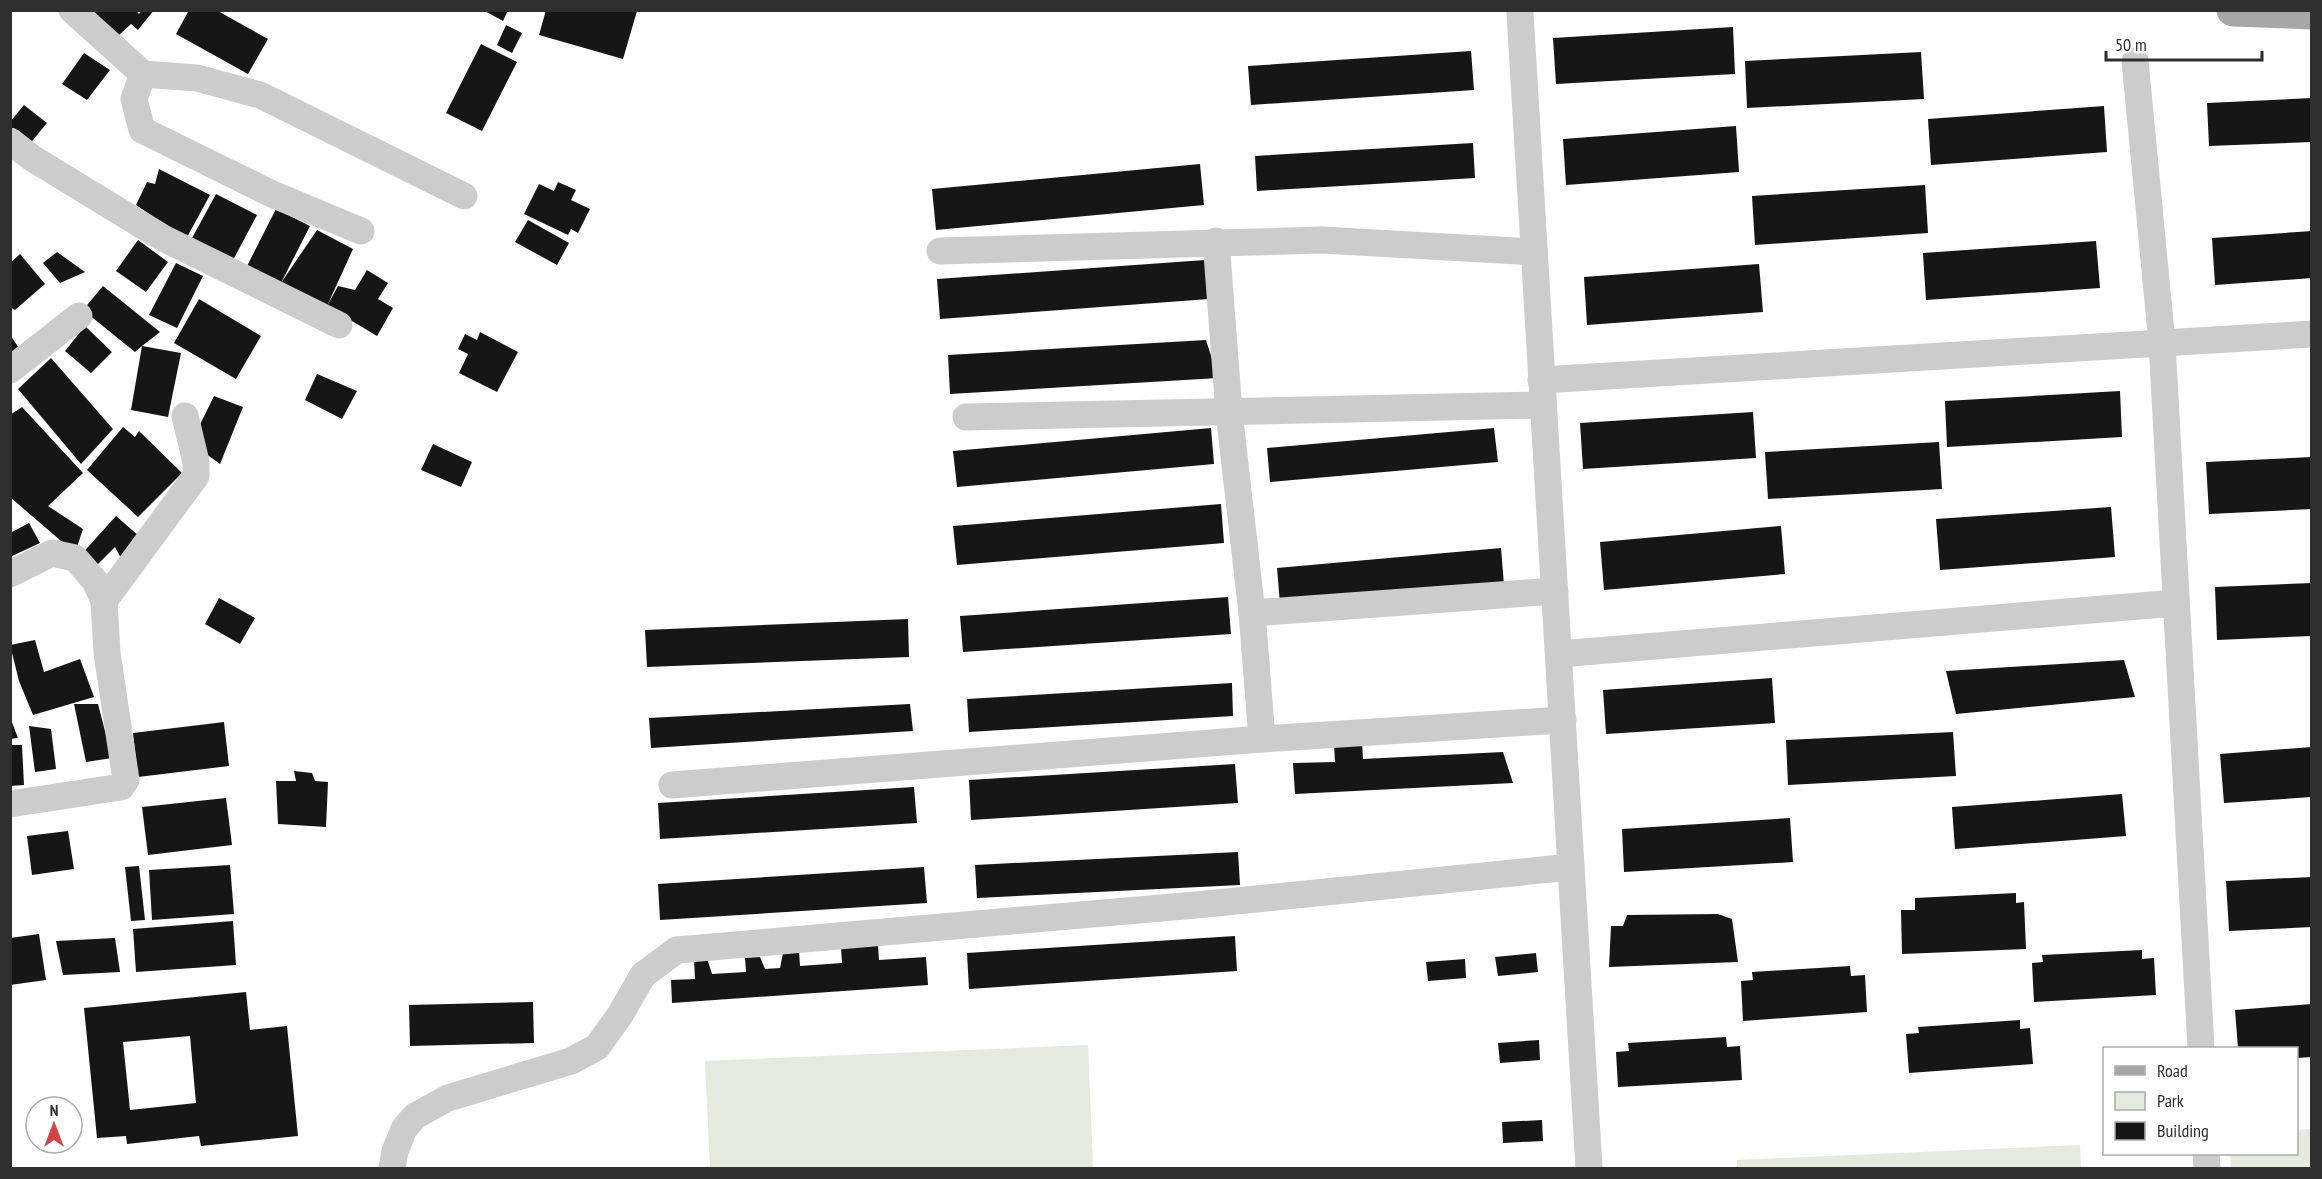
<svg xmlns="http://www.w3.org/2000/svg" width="2322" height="1179" viewBox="0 0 2322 1179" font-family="'PT Sans Narrow',sans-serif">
<rect width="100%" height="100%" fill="#fff"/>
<g fill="#e4eade">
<polygon points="1088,1045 1093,1168 710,1168 705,1061"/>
<polygon points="2311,1129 2311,1168 2231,1168 2230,1154 2296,1154 2297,1130"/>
<polygon points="2080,1145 2081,1168 1737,1168 1737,1160"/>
</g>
<g fill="#161616" fill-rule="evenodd">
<polygon points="89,10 135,10 139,14 142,10 154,10 138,30 131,24 117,37"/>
<polygon points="189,10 216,10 268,39 248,74 176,34"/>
<polygon points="483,10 508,10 503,21"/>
<polygon points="546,10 637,11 623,59 539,35"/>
<polygon points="506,25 522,33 512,53 497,45"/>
<polygon points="1733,27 1735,74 1556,84 1553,38"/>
<polygon points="481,44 517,62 482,131 446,113"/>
<polygon points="1471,51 1474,90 1251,105 1248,66"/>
<polygon points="1921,52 1924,99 1747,108 1745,61"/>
<polygon points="84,53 110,70 87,100 62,84"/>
<polygon points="2312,98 2312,142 2209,146 2207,103"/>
<polygon points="24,105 47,123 28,146 10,132 10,122"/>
<polygon points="2104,106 2107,152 1931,165 1928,119"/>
<polygon points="1736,126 1739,172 1566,185 1563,139"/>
<polygon points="1473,143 1475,178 1257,191 1255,156"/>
<polygon points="1200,164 1204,205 936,230 932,189"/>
<polygon points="159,169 210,195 186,239 136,205 147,182 155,184"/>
<polygon points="558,182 576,190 571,200 590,209 578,233 571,229 568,235 524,214 539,184 554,191"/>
<polygon points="1925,185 1928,233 1755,245 1752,196"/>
<polygon points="216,194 257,215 232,262 191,240"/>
<polygon points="276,209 310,226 281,283 317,230 353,249 327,306 338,286 355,290 367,270 388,283 378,299 393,308 377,336 327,306 247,266"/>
<polygon points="528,220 569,243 557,265 515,242"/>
<polygon points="2312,231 2312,278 2215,285 2212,238"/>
<polygon points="138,240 168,262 146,292 116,271"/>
<polygon points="2096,241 2100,288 1926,300 1923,253"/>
<polygon points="57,252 85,272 60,283 43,263"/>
<polygon points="20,254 45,284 15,310 10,307 10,263"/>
<polygon points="1205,260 1209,299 940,319 937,279"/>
<polygon points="176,263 203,276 177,328 149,315"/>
<polygon points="1759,264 1763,312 1587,325 1584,277"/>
<polygon points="103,286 160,332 142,346 181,353 168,417 131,410 142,346 135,352 83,310"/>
<polygon points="199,299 261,336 236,379 174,343"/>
<polygon points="85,326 112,352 91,373 65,351"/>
<polygon points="480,332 518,352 497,392 459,373 468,354 458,349 465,334 477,340"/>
<polygon points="10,335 26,358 10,366"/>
<polygon points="1206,340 1218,378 950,394 948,355"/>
<polygon points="51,358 113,429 81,464 18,389"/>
<polygon points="317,374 357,391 342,419 305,400"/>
<polygon points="2120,391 2122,437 1947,447 1945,401"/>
<polygon points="214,396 243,407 220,464 191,443"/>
<polygon points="22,407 83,473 48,506 83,529 75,553 10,497 10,415"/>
<polygon points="1753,412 1756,458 1583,469 1580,423"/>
<polygon points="123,427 135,437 139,431 182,473 138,517 87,470"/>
<polygon points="1211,428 1214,464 957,487 953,451"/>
<polygon points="1494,428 1498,462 1270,482 1267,448"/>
<polygon points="1939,442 1942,489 1768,499 1765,452"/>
<polygon points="433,444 472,462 461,487 421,470"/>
<polygon points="2312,457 2312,509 2209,514 2206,462"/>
<polygon points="1221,504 1224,543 957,565 953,526"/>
<polygon points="2111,507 2115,557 1940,570 1936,519"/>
<polygon points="116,516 139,536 122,560 115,547 97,565 79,557"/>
<polygon points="29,523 40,543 10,557 10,533"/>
<polygon points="1781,526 1785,574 1604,590 1600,542"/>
<polygon points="1501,548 1504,585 1280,604 1277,568"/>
<polygon points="2312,583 2312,636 2217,640 2215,587"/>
<polygon points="1228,597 1231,634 963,652 960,616"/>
<polygon points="219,598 255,618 240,644 205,624"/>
<polygon points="908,619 909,657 647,667 645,630"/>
<polygon points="35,640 44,672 80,659 94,697 33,715 19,681 10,645"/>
<polygon points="2124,660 2135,697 1956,714 1946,671"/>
<polygon points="1772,678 1775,723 1606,734 1603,690"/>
<polygon points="1232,683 1233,716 969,732 967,699"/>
<polygon points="74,704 98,704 112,758 86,762"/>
<polygon points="910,704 913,731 651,748 649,718"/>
<polygon points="10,717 18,738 10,739"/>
<polygon points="224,722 229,766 138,777 133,733"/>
<polygon points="29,726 51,729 56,769 35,772"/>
<polygon points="1953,732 1956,776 1788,785 1786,740"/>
<polygon points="1362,742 1363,759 1503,752 1513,783 1295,794 1293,763 1335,762 1334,744"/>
<polygon points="10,745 22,745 24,785 10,786"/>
<polygon points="2312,747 2312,797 2224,803 2220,754"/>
<polygon points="1235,764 1238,803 971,820 969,780"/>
<polygon points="294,771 312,773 315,781 328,782 326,827 278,824 276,781 296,781"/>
<polygon points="914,787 917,823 660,839 658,803"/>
<polygon points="2122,794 2126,836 1955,849 1952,807"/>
<polygon points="226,798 232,845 148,855 142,807"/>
<polygon points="1790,818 1793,862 1624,872 1622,829"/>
<polygon points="68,831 74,869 32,875 27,836"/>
<polygon points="1238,852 1240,885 977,898 975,865"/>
<polygon points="230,865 234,914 152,920 149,870"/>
<polygon points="139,866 145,920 131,921 125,867"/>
<polygon points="924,867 927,903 660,920 658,884"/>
<polygon points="2312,877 2312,927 2229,931 2226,881"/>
<polygon points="2016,893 2016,903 2024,902 2026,949 1902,954 1901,910 1915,910 1915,898"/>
<polygon points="1718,914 1732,919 1738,962 1609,967 1611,926 1623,926 1627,915"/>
<polygon points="233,921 236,965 136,972 133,929"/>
<polygon points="39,934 46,980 10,985 10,938"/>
<polygon points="1235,936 1237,971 969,989 967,953"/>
<polygon points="115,938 120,972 63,975 56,941"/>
<polygon points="878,945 879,960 926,957 928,985 672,1003 671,980 695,979 694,959 707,958 712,974 746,972 745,958 760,957 765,969 780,968 783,953 799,951 800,966 842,963 841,947"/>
<polygon points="2142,950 2142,959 2154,958 2156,995 2034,1002 2032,963 2043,962 2042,955"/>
<polygon points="1536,953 1538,972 1498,976 1495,957"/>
<polygon points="1465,959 1466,978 1428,981 1426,962"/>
<polygon points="1850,966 1851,976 1865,975 1867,1012 1743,1021 1741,981 1753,980 1752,972"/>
<path d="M246,992L250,1030L287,1026L298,1136L201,1146L199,1136L127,1144L126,1136L97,1138L84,1008ZM190,1036L196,1103L130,1110L123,1042Z"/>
<polygon points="533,1002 534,1043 410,1046 409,1005"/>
<polygon points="2312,1004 2312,1057 2296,1058 2296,1048 2238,1048 2235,1010"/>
<polygon points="2020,1020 2020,1029 2030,1028 2033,1064 1909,1073 1906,1034 1919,1033 1918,1027"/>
<polygon points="1726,1037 1727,1047 1740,1046 1742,1080 1618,1087 1616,1052 1629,1051 1628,1043"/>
<polygon points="1539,1040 1540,1060 1500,1063 1498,1043"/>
<polygon points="1542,1120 1543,1141 1503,1143 1502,1122"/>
</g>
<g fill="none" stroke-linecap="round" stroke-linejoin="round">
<g stroke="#ccc" stroke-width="27">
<polyline points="72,10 143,74 197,78 260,95 464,196"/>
<polyline points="1520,13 1589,1168"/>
<polyline points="2135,61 2162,343 2201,1048"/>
<polyline points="143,74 134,99 142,130 272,194 361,231"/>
<polyline points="10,141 32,158 163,238 339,325"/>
<polyline points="1216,241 1229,412 1252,613"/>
<polyline points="940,251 1322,240 1534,252"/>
<polyline points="10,370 79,316"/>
<polyline points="1541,380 2312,334"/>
<polyline points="966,417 1543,405"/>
<polyline points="10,574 52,553 75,558 95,581 104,601 107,653 126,780 121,787 10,804"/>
<polyline points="104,601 196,476 196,462 185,416"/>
<polyline points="1559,654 2176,603"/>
<polyline points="1262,739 1252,613 1555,591"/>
<polyline points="672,785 1262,739 1563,720"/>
<polyline points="2206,1154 2207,1168"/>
<polyline points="392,1168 395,1151 404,1129 415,1116 448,1098 571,1061 597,1047 620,1015 643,975 677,950 1207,904 1571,867"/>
</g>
<polyline stroke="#a7a7a7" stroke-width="33" points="2233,10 2312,13"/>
</g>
<rect width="2322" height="1179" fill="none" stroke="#2f2f2f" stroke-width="24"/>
<rect x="2103" y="1047" width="195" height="108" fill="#ffffff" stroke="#acacac" stroke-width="1.5"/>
<rect x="2115" y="1066" width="30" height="9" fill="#a7a7a7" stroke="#acacac" stroke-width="1.5"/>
<text x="2157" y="1077" font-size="18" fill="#2f2f2f">Road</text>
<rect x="2115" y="1092" width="30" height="18" fill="#e4eade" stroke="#acacac" stroke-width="1.5"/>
<text x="2157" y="1107" font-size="18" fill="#2f2f2f">Park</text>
<rect x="2115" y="1122" width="30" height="18" fill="#161616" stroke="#acacac" stroke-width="1.5"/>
<text x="2157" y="1137" font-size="18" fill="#2f2f2f">Building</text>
<g transform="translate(54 1125)"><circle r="28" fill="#ffffff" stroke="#acacac" stroke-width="1.5"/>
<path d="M0-4.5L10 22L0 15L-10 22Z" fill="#d4424a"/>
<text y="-9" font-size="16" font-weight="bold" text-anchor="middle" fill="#2f2f2f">N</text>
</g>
<path d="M2106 51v9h156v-9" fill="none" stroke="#2f2f2f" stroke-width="3"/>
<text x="2115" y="51" font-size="18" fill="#2f2f2f" stroke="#ffffff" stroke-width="4.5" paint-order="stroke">50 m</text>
</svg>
